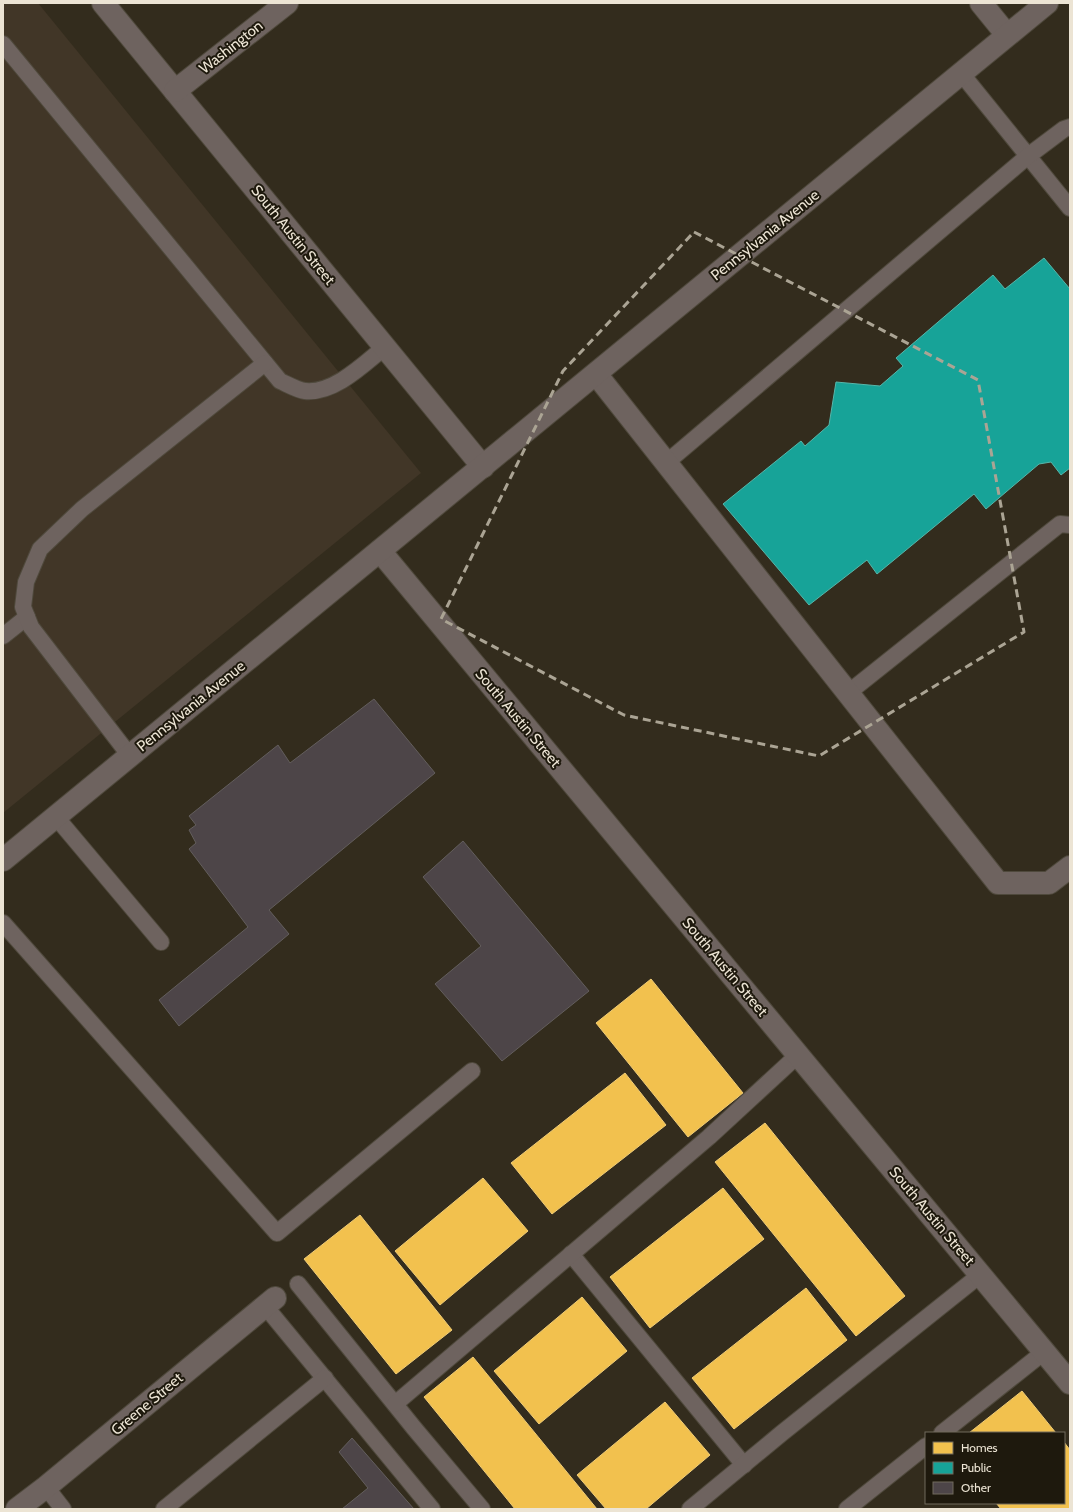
<svg xmlns="http://www.w3.org/2000/svg" width="1073" height="1512" viewBox="0 0 1073 1512" font-family="Cabin,sans-serif">
<rect width="100%" height="100%" fill="#332c1d"/>
<polygon fill="#413627" points="3,3 38,3 421,473 3,813"/>
<g fill="#f2c14e" stroke="#f0cc76">
<polygon points="651,979 743,1093 688,1137 596,1023"/>
<polygon points="625,1073 666,1125 552,1214 511,1163"/>
<polygon points="765,1123 905,1296 856,1336 715,1162"/>
<polygon points="483,1178 528,1231 440,1305 395,1251"/>
<polygon points="723,1188 764,1239 650,1328 610,1277"/>
<polygon points="360,1215 452,1330 396,1374 304,1259"/>
<polygon points="806,1288 847,1340 734,1429 692,1378"/>
<polygon points="582,1297 627,1351 539,1424 494,1371"/>
<polygon points="473,1357 597,1509 515,1509 424,1397"/>
<polygon points="1022,1391 1056,1433 969,1433"/>
<polygon points="665,1402 710,1455 646,1509 606,1509 577,1475"/>
<polygon points="1064,1442 1070,1450 1070,1509 1001,1509 996,1503 1064,1503"/>
</g>
<polygon fill="#17a398" stroke="#57b6aa" points="1044,258 1070,289 1070,468 1061,475 1051,462 1039,464 986,509 974,494 877,574 867,560 809,605 723,504 801,441 805,446 829,425 836,382 880,386 903,366 896,358 993,275 1005,289"/>
<g fill="#4d4548" stroke="#635e5d">
<polygon points="374,699 435,773 269,910 289,934 179,1026 159,1000 248,927 189,849 196,843 189,830 196,825 189,816 278,745 290,763"/>
<polygon points="463,841 589,991 502,1061 435,984 481,946 423,877"/>
<polygon points="352,1438 414,1509 342,1509 368,1488 339,1452"/>
</g>
<g fill="none" stroke-linecap="round" stroke-linejoin="round">
<defs>
<g id="lane">
<path d="M3,44L280,381C287,384 297,390 305,391C334,394 364,364 385,347"/>
<polyline points="961,73 1070,208"/>
<polyline points="666,463 1028,156 1064,129 1070,127"/>
<polyline points="3,636 27,617"/>
<polyline points="848,693 1060,524 1070,525"/>
<polyline points="130,756 31,627 23,607 26,582 40,549 82,509 265,363"/>
<polyline points="56,817 161,942"/>
<polyline points="3,923 277,1233 472,1071"/>
<polyline points="571,1254 744,1465"/>
<polyline points="298,1284 414,1428 482,1509"/>
<polyline points="265,1306 432,1509"/>
<polyline points="395,1404 709,1137 798,1055"/>
<polyline points="942,1433 1044,1352"/>
<polyline points="46,1487 63,1509"/>
<polyline points="164,1509 325,1378"/>
<polyline points="690,1509 782,1433 980,1275"/>
<polyline points="847,1509 926,1446"/>
</g>
<g id="street">
<polyline points="103,3 483,467"/>
<polyline points="981,3 1007,35"/>
<polyline points="175,91 287,3"/>
<polyline points="596,374 998,883 1049,883 1070,867"/>
<polyline points="380,551 1070,1383"/>
<polyline points="3,860 1047,3"/>
<polyline points="17,1509 46,1487 275,1298"/>
</g>
</defs>
<use href="#lane" stroke="#4f493c" stroke-width="18"/>
<use href="#street" stroke="#4f493c" stroke-width="24"/>
<use href="#lane" stroke="#6e635f" stroke-width="16"/>
<use href="#street" stroke="#6e635f" stroke-width="22"/>
</g>
<path fill="none" stroke="#aba494" stroke-width="3" stroke-dasharray="8 5" stroke-linejoin="round" d="M694,232L978,380L1024,632L819,756L624,715L441,619L563,371Z"/>
<g text-anchor="middle" dominant-baseline="central" stroke-width="4" stroke-linejoin="round" paint-order="stroke">
<g font-size="15" fill="#ece4d4" stroke="#1e190d">
<text transform="translate(231 47) rotate(-38)">Washington</text>
<text transform="translate(293 235) rotate(51)">South Austin Street</text>
<text transform="translate(765 235) rotate(-39)">Pennsylvania Avenue</text>
<text transform="translate(191 706) rotate(-39)">Pennsylvania Avenue</text>
<text transform="translate(518 718) rotate(50)">South Austin Street</text>
<text transform="translate(725 967) rotate(50)">South Austin Street</text>
<text transform="translate(932 1216) rotate(50)">South Austin Street</text>
<text transform="translate(147 1404) rotate(-40)">Greene Street</text>
</g>
</g>
<rect width="1073" height="1512" fill="none" stroke="#ece4d4" stroke-width="8"/>
<rect x="925" y="1432" width="140" height="72" fill="#1e190d" stroke="#706a5d"/>
<rect x="933" y="1442" width="20" height="12" fill="#f2c14e" stroke="#706a5d"/>
<text x="961" y="1452" font-size="12" fill="#ece4d4">Homes</text>
<rect x="933" y="1462" width="20" height="12" fill="#17a398" stroke="#706a5d"/>
<text x="961" y="1472" font-size="12" fill="#ece4d4">Public</text>
<rect x="933" y="1482" width="20" height="12" fill="#4d4548" stroke="#706a5d"/>
<text x="961" y="1492" font-size="12" fill="#ece4d4">Other</text>
</svg>
